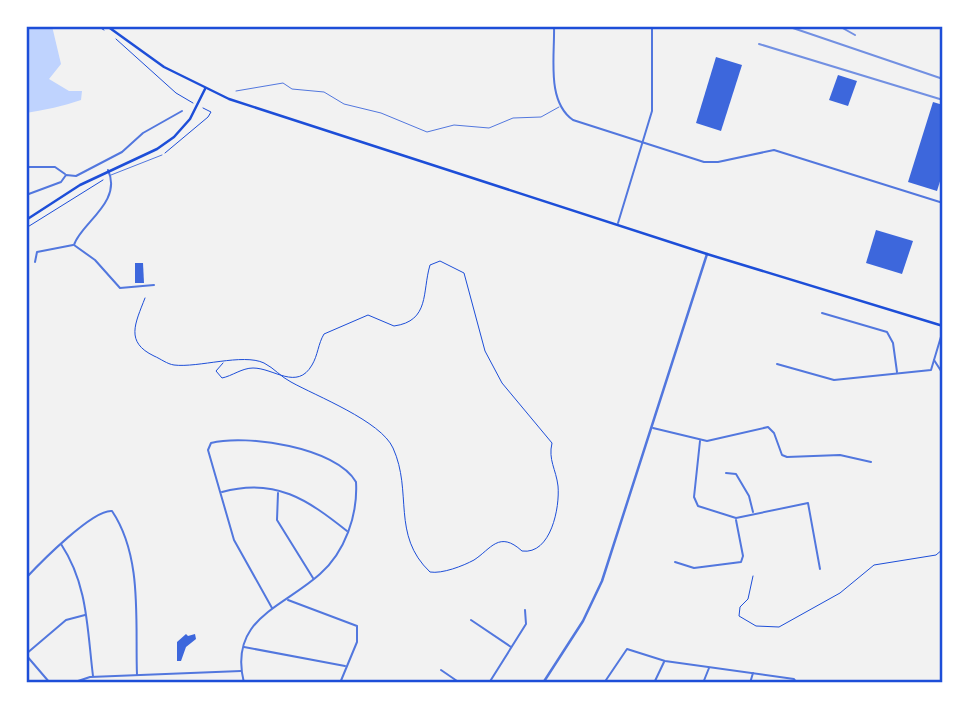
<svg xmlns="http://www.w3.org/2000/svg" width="969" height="709" viewBox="0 0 969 709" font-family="Inter,sans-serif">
<rect width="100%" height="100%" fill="#f2f2f2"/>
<path fill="#bfd3fe" d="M26,26H52L61,64L49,79L69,91H82L81,100C63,106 45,110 26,113Z"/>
<g fill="#3d67dc">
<polygon points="716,57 742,65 721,131 696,123"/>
<polygon points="838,75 857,81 848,106 829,100"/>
<polygon points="933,102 943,105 943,172 937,191 908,182"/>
<polygon points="876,230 913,241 902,274 866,263"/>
<polygon points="135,263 143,263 144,283 135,283"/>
<polygon points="186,634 188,636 195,634 196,639 186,647 181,661 177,661 177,642"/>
</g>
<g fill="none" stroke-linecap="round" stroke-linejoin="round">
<g stroke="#1d4ed8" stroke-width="1">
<polyline points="97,26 104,30"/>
<polyline points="116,39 176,93 193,103"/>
<polyline points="165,153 208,117 211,112 203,108"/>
<polyline points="26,228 103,180"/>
<path d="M145,298C135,324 125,342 154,356C161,359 167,364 174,365C198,368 243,353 264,363C274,368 281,377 291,382C316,396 381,421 393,448C413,492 391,535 430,572C442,574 463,566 474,560C491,549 499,530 522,551C551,555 560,507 558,486C556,469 548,460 552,443L502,383L485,351L464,273L440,261L430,265C422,292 430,321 394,326L368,315L324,334C318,344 318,355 312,365C297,391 274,368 253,368C242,368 232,376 222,378L216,371L223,363"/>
<polyline points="753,576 748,599 740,607 739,616 756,626 779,627 840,593 874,565 936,555 943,549"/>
</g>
<g stroke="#5277de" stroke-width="1">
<polyline points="236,91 283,83 292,89 324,92 344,104 381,113 427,132 454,125 489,128 513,118 541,117 559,107"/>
<polyline points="111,175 162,155"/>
</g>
<g stroke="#5277de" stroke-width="2">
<path d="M554,26C555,56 546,101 573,120L704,162H718L774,150L943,203"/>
<polyline points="26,167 55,167 65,174"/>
<path d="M108,170C123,202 80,224 74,245L95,260L120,288L154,285"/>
<polyline points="26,195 61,182 66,175 76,176 122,152 143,133 182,111"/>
<polyline points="618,223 652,111 652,26"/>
<polyline points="35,262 37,252 73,245"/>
<polyline points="822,313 887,332 893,343 897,372"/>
<polyline points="943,330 934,360 943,374"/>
<polyline points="777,364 834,380 931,370 934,360"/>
<polyline points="653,428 707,441 768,427 774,433 782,455 787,457 840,455 871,462"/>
<polyline points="700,441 694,497 698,506 736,518 808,503 820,569"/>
<polyline points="726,473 736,474 749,496 753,512"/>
<path d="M222,492C275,477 308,500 347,531"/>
<polyline points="278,493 277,520 313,578"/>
<path d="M61,544C88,585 87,628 93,676"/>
<polyline points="675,562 694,568 741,562 743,556 736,520"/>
<path d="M26,578C40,563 93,509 112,511C143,557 135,622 137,675"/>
<polyline points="288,600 357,626 357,642 340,683"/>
<polyline points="471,620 511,647"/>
<polyline points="244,647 345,666"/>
<polyline points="26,654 66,620 85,615"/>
<polyline points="26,655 50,683"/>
<polyline points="441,670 460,683"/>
<polyline points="72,683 90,677 241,671"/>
<path d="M244,683C228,619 282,608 320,574C345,552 358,515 356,482C336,447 246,434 211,443L208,450L234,540L272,608"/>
<polyline points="489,683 526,624 525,610"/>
<polyline points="604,683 627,649 665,661 794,679 797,683"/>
<polyline points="654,683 664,662"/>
<polyline points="703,683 709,668"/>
<polyline points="750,683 753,673"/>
</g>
<polyline stroke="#5277de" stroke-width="2.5" points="543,683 583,621 602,581 707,254"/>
<polyline stroke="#1d4ed8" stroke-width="2.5" points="26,220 80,185 157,149 174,137 190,119 205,89"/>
<polyline stroke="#1d4ed8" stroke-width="2.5" points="107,26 164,67 229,99 707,254 943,326"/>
<g stroke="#7290e2" stroke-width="2">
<polyline points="787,26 943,79"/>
<polyline points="839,26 855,35"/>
<polyline points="759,44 943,100"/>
</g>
</g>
<rect width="969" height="709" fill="none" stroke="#ffffff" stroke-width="56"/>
<rect x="28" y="28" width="913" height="653" fill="none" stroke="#1d4ed8" stroke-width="2.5"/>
</svg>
